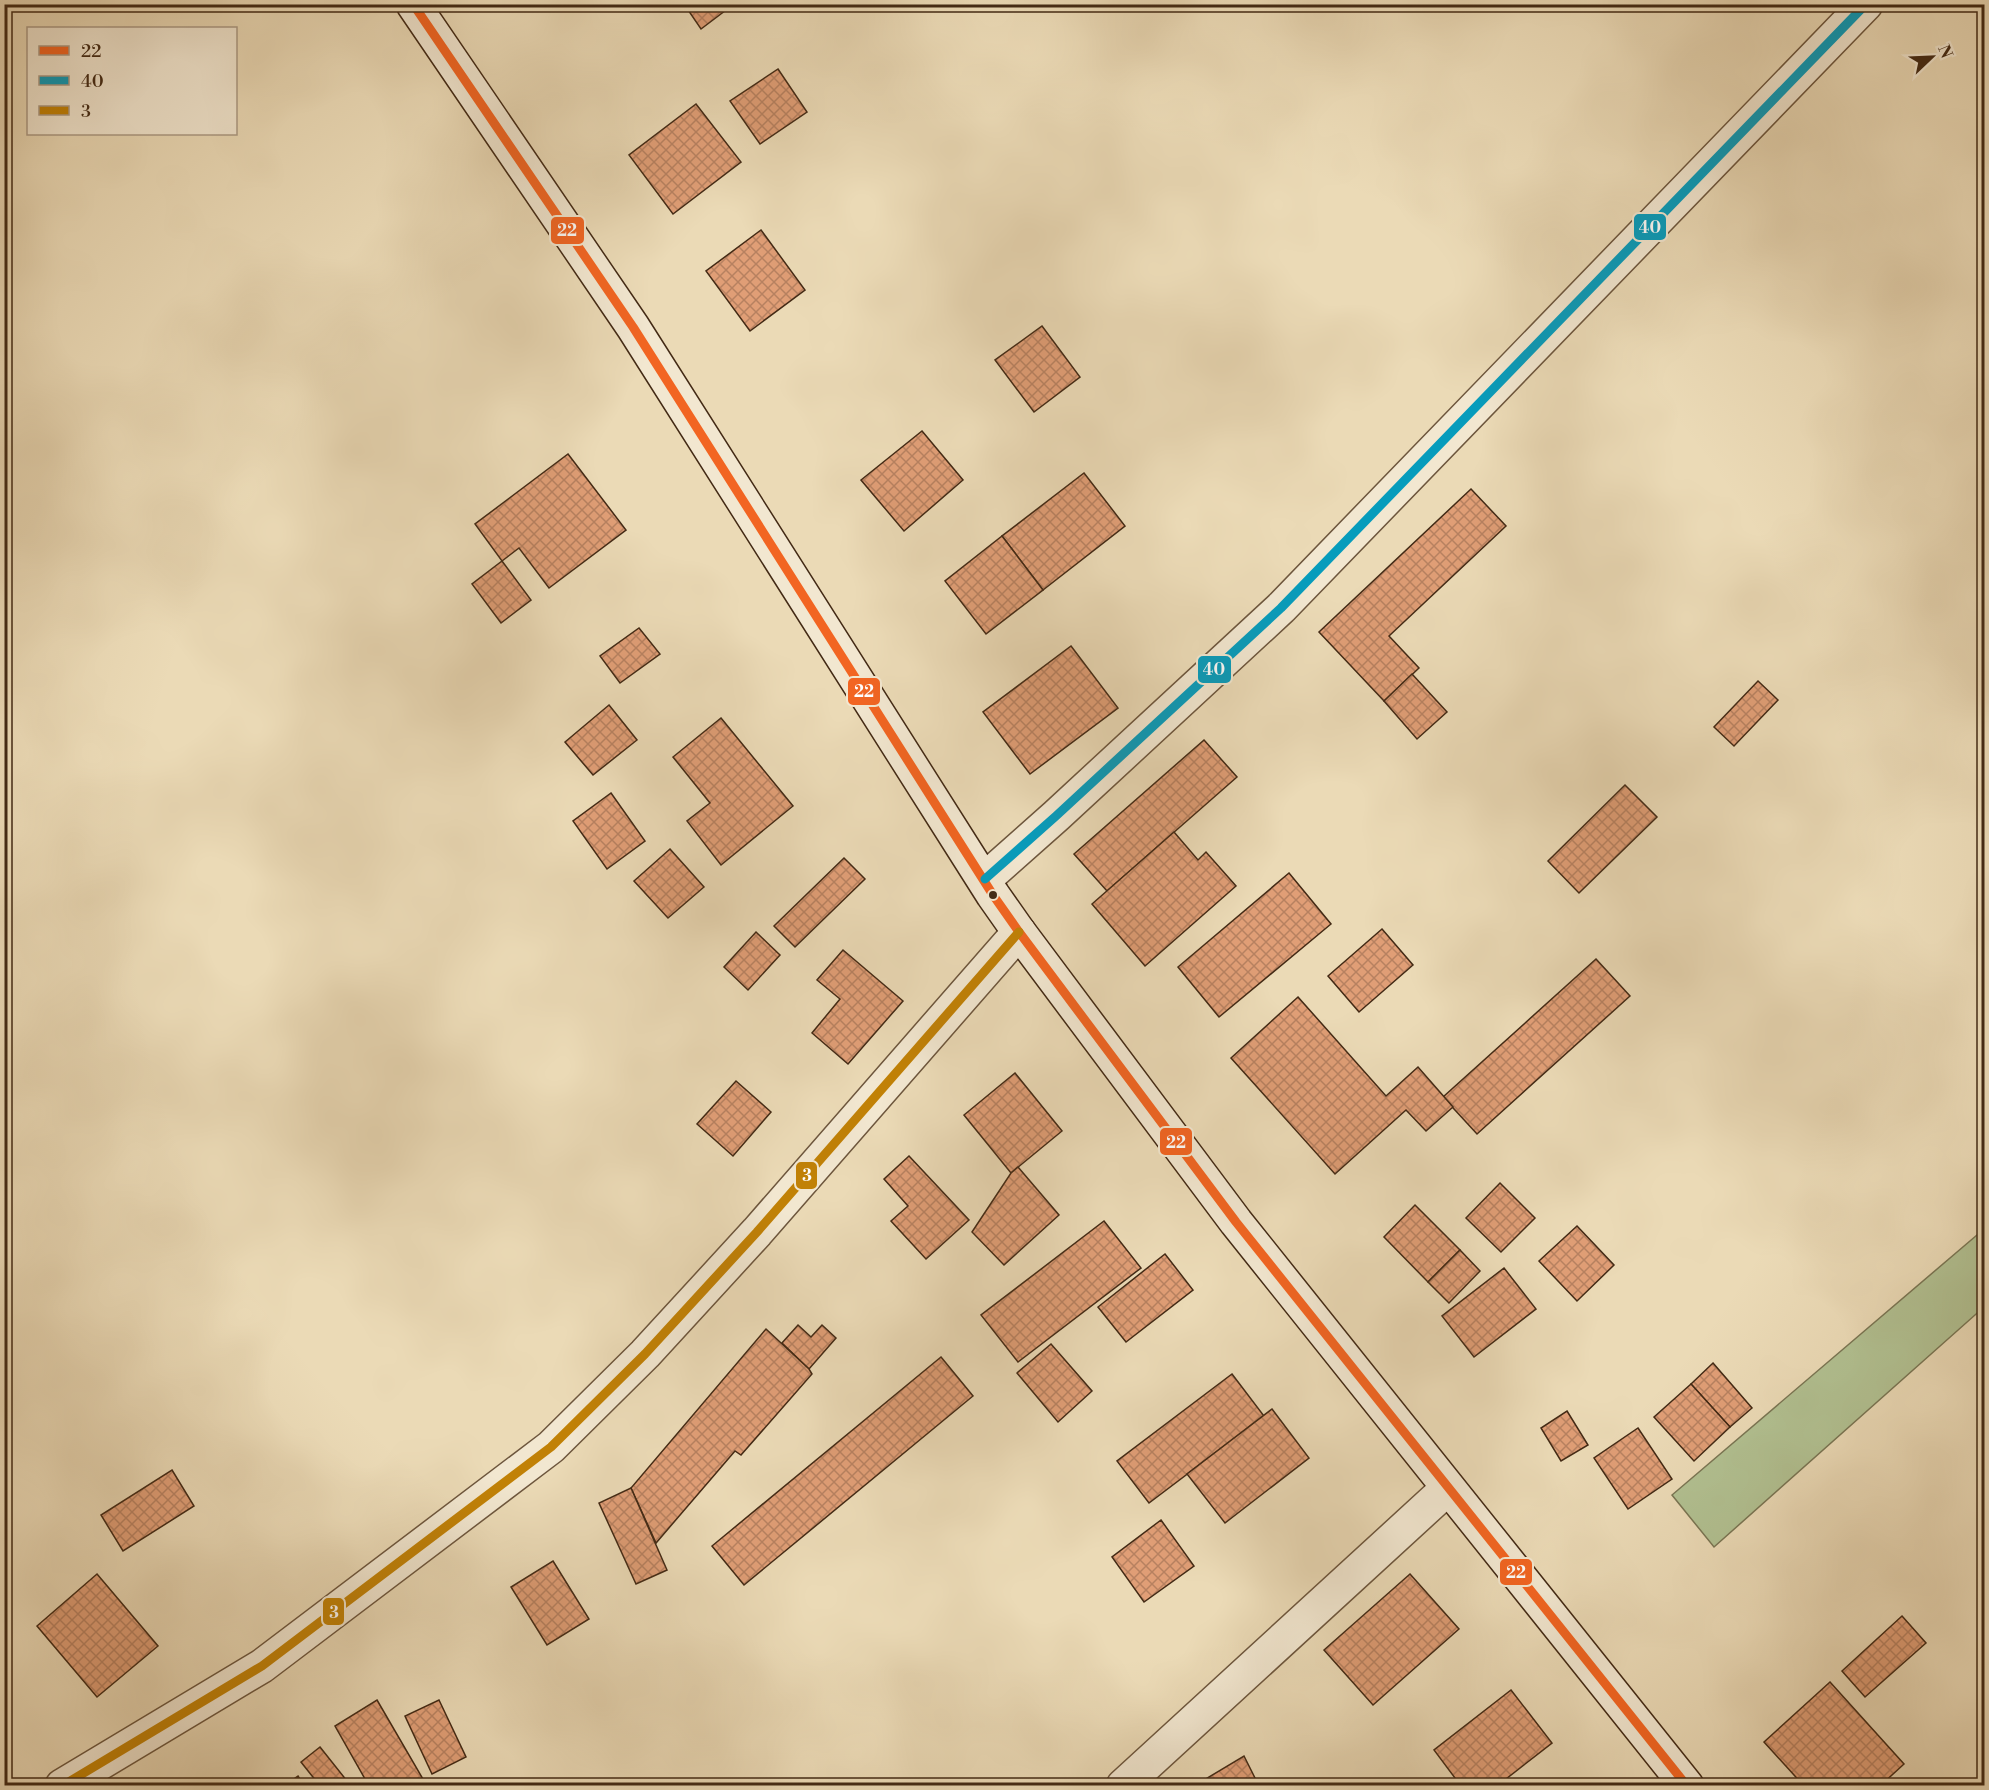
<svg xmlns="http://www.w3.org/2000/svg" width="1989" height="1790" viewBox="0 0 1989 1790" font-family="'Libre Bodoni',serif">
<defs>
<pattern id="building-cross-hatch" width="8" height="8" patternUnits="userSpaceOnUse" patternTransform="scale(1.5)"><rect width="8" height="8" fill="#e09e76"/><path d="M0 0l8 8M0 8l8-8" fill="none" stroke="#b78160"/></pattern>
</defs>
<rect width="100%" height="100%" fill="#ebdab6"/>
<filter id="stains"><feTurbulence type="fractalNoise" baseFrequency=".00333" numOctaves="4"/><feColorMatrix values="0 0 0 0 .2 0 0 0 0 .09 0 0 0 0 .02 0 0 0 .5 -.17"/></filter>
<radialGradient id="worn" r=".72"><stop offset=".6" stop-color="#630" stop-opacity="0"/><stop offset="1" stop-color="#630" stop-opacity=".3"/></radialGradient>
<polygon fill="#b2c192" stroke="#7a7654" stroke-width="1.5" points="1984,1229 1984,1307 1714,1547 1672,1495"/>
<g fill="url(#building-cross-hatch)" stroke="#432a15" stroke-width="1.5">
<polygon points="684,4 734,4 701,29"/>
<polygon points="778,69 807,112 760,144 730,101"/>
<polygon points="696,104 741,162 673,214 629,155"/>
<polygon points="761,230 805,290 750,331 706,271"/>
<polygon points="1042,326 1080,377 1034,412 995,360"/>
<polygon points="922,431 963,480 904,531 861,480"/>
<polygon points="568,454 626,530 549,588 519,548 502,561 475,524"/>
<polygon points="1084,473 1125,526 1043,590 1002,536"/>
<polygon points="1471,489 1506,526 1389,636 1419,668 1384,701 1319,632"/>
<polygon points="1002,536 1043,590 986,634 945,581"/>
<polygon points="502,561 531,600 501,623 472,584"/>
<polygon points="639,628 660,654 620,683 600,656"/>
<polygon points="1071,646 1118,708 1030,774 983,712"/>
<polygon points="1412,674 1447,712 1417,739 1384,701"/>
<polygon points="1758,681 1778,700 1734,746 1714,727"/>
<polygon points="609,705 637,740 593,775 565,742"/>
<polygon points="721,718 793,806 721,865 687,821 710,803 673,757"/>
<polygon points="1204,740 1237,777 1107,891 1074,854"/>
<polygon points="1625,785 1657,817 1579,893 1548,861"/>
<polygon points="611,793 645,841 607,869 573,821"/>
<polygon points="1174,832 1198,860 1206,852 1236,886 1145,966 1092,904"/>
<polygon points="670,849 704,887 668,918 634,881"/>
<polygon points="844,858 865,879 795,947 774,926"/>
<polygon points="1289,873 1331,924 1219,1017 1178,967"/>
<polygon points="1382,929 1413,965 1359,1012 1328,976"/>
<polygon points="756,932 780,955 748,990 724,967"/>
<polygon points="843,950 903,1001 848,1064 812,1033 840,999 817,980"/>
<polygon points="1596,959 1630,996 1477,1134 1443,1097"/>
<polygon points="1298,997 1386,1096 1418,1067 1453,1107 1426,1131 1406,1110 1335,1174 1231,1058"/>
<polygon points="1015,1073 1062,1131 1011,1173 964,1115"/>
<polygon points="736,1081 771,1112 733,1156 697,1124"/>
<polygon points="909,1156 969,1220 926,1259 891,1221 908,1206 884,1179"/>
<polygon points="1018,1167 1059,1215 1004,1265 972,1232 1011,1173"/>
<polygon points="1500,1183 1535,1218 1501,1252 1466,1218"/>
<polygon points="1415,1205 1460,1250 1428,1282 1384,1237"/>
<polygon points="1104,1221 1141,1268 1018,1362 981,1315"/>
<polygon points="1577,1226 1614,1265 1577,1301 1539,1261"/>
<polygon points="1460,1250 1480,1271 1449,1303 1428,1282"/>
<polygon points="1165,1254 1193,1290 1126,1342 1098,1307"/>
<polygon points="1504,1268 1536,1309 1474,1357 1442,1316"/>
<polygon points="798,1325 811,1337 822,1325 836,1338 809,1369 782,1343"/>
<polygon points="766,1329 809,1369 812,1374 741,1455 735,1451 656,1543 631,1488"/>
<polygon points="1051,1344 1092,1391 1058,1422 1017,1373"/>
<polygon points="941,1357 973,1396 744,1585 712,1546"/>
<polygon points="1713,1363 1752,1408 1730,1427 1691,1384"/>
<polygon points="1232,1374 1264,1416 1149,1503 1117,1461"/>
<polygon points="1691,1384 1730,1427 1694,1461 1654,1417"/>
<polygon points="1272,1409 1309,1458 1225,1523 1187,1474"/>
<polygon points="1567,1411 1588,1445 1561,1461 1541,1428"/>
<polygon points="1638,1428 1672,1479 1628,1509 1594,1458"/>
<polygon points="172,1470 194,1506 123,1551 101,1515"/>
<polygon points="631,1488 667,1570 636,1584 599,1503"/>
<polygon points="1161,1520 1194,1566 1144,1602 1112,1557"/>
<polygon points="553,1561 589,1619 547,1645 511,1587"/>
<polygon points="97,1574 158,1646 97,1697 37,1626"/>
<polygon points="1410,1574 1459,1629 1373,1705 1324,1650"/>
<polygon points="1902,1616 1926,1643 1865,1697 1842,1671"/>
<polygon points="1830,1682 1904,1764 1880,1786 1804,1786 1764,1742"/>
<polygon points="1511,1690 1552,1743 1497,1786 1461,1786 1434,1750"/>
<polygon points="377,1700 427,1786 369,1786 335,1726"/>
<polygon points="439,1700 466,1757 432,1774 405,1716"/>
<polygon points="320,1747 351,1786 320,1786 301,1762"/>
<polygon points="1244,1756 1259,1786 1194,1786"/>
<polygon points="298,1776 304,1786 284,1786"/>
</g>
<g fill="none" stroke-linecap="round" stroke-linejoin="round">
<defs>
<g id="street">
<polyline points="985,879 1056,816 1281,608 1866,4"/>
<polyline points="62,1786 262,1666 551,1447 645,1354 757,1232 1019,932"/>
<polyline points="1123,1786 1448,1488"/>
</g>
<polyline id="secondary" points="413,4 633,327 993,895 1019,932 1236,1222 1687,1786"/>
</defs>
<use href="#street" stroke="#6d563d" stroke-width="36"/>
<use href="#secondary" stroke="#432a15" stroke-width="36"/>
<use href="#street" stroke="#f2e7d0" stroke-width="33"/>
<use href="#secondary" stroke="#f2e7d0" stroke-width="33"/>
<defs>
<polyline id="bus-1" points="413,4 633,327 993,895 1019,932 1236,1222 1687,1786"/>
<polyline id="bus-2" points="985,879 1056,816 1281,608 1866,4"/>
<polyline id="bus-3" points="62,1786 262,1666 551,1447 645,1354 757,1232 1019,932"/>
</defs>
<use href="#bus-1" stroke="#f2e7d0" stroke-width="14"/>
<use href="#bus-2" stroke="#f2e7d0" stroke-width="14"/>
<use href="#bus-3" stroke="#f2e7d0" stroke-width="14"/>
<use href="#bus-1" stroke="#f26522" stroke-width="9"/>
<use href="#bus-2" stroke="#079cbc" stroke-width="9"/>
<use href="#bus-3" stroke="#c18106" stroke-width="9"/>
</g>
<circle fill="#432a15" stroke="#f2e7d0" stroke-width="2" cx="993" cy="895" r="5"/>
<g stroke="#f2e7d0" stroke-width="2">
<rect x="1633" y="213" width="34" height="28" rx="6" fill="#079cbc"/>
<rect x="550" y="216" width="35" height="29" rx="6" fill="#f26522"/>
<rect x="1197" y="655" width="35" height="29" rx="6" fill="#079cbc"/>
<rect x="847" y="677" width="34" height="29" rx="6" fill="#f26522"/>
<rect x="1159" y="1127" width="34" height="29" rx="6" fill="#f26522"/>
<rect x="795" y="1161" width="23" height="29" rx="6" fill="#c18106"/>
<rect x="1499" y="1558" width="34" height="28" rx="6" fill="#f26522"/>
<rect x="322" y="1597" width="23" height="29" rx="6" fill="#c18106"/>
</g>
<g font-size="16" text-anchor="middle" font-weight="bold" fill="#fff">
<text x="1650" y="233">40</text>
<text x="567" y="236">22</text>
<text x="1214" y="675">40</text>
<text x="864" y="697">22</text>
<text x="1176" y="1148">22</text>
<text x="807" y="1181">3</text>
<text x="1516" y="1578">22</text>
<text x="334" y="1618">3</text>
</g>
<rect width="1989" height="1790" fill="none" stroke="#ebdab6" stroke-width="24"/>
<rect x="6" y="6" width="1977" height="1778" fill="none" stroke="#432a15" stroke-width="3"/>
<rect x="12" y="12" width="1965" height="1766" fill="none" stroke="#432a15" stroke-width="1.5"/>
<rect x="27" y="27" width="210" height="108" fill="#f2e7d0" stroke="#ac9b85" stroke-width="1.5"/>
<rect x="39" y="46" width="30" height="9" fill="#f26522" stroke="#ac9b85" stroke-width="1.5"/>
<text x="81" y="57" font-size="18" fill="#432a15">22</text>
<rect x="39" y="76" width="30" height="9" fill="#079cbc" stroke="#ac9b85" stroke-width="1.5"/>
<text x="81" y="87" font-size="18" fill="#432a15">40</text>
<rect x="39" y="106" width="30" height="9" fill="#c18106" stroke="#ac9b85" stroke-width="1.5"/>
<text x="81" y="117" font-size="18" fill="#432a15">3</text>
<g transform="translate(1932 57) rotate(67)" stroke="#f2e7d0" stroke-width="4.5" paint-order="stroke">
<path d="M0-4.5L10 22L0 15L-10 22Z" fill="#432a15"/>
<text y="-9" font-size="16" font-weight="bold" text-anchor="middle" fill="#432a15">N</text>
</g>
<rect width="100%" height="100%" filter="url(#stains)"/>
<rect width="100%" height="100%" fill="url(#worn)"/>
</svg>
